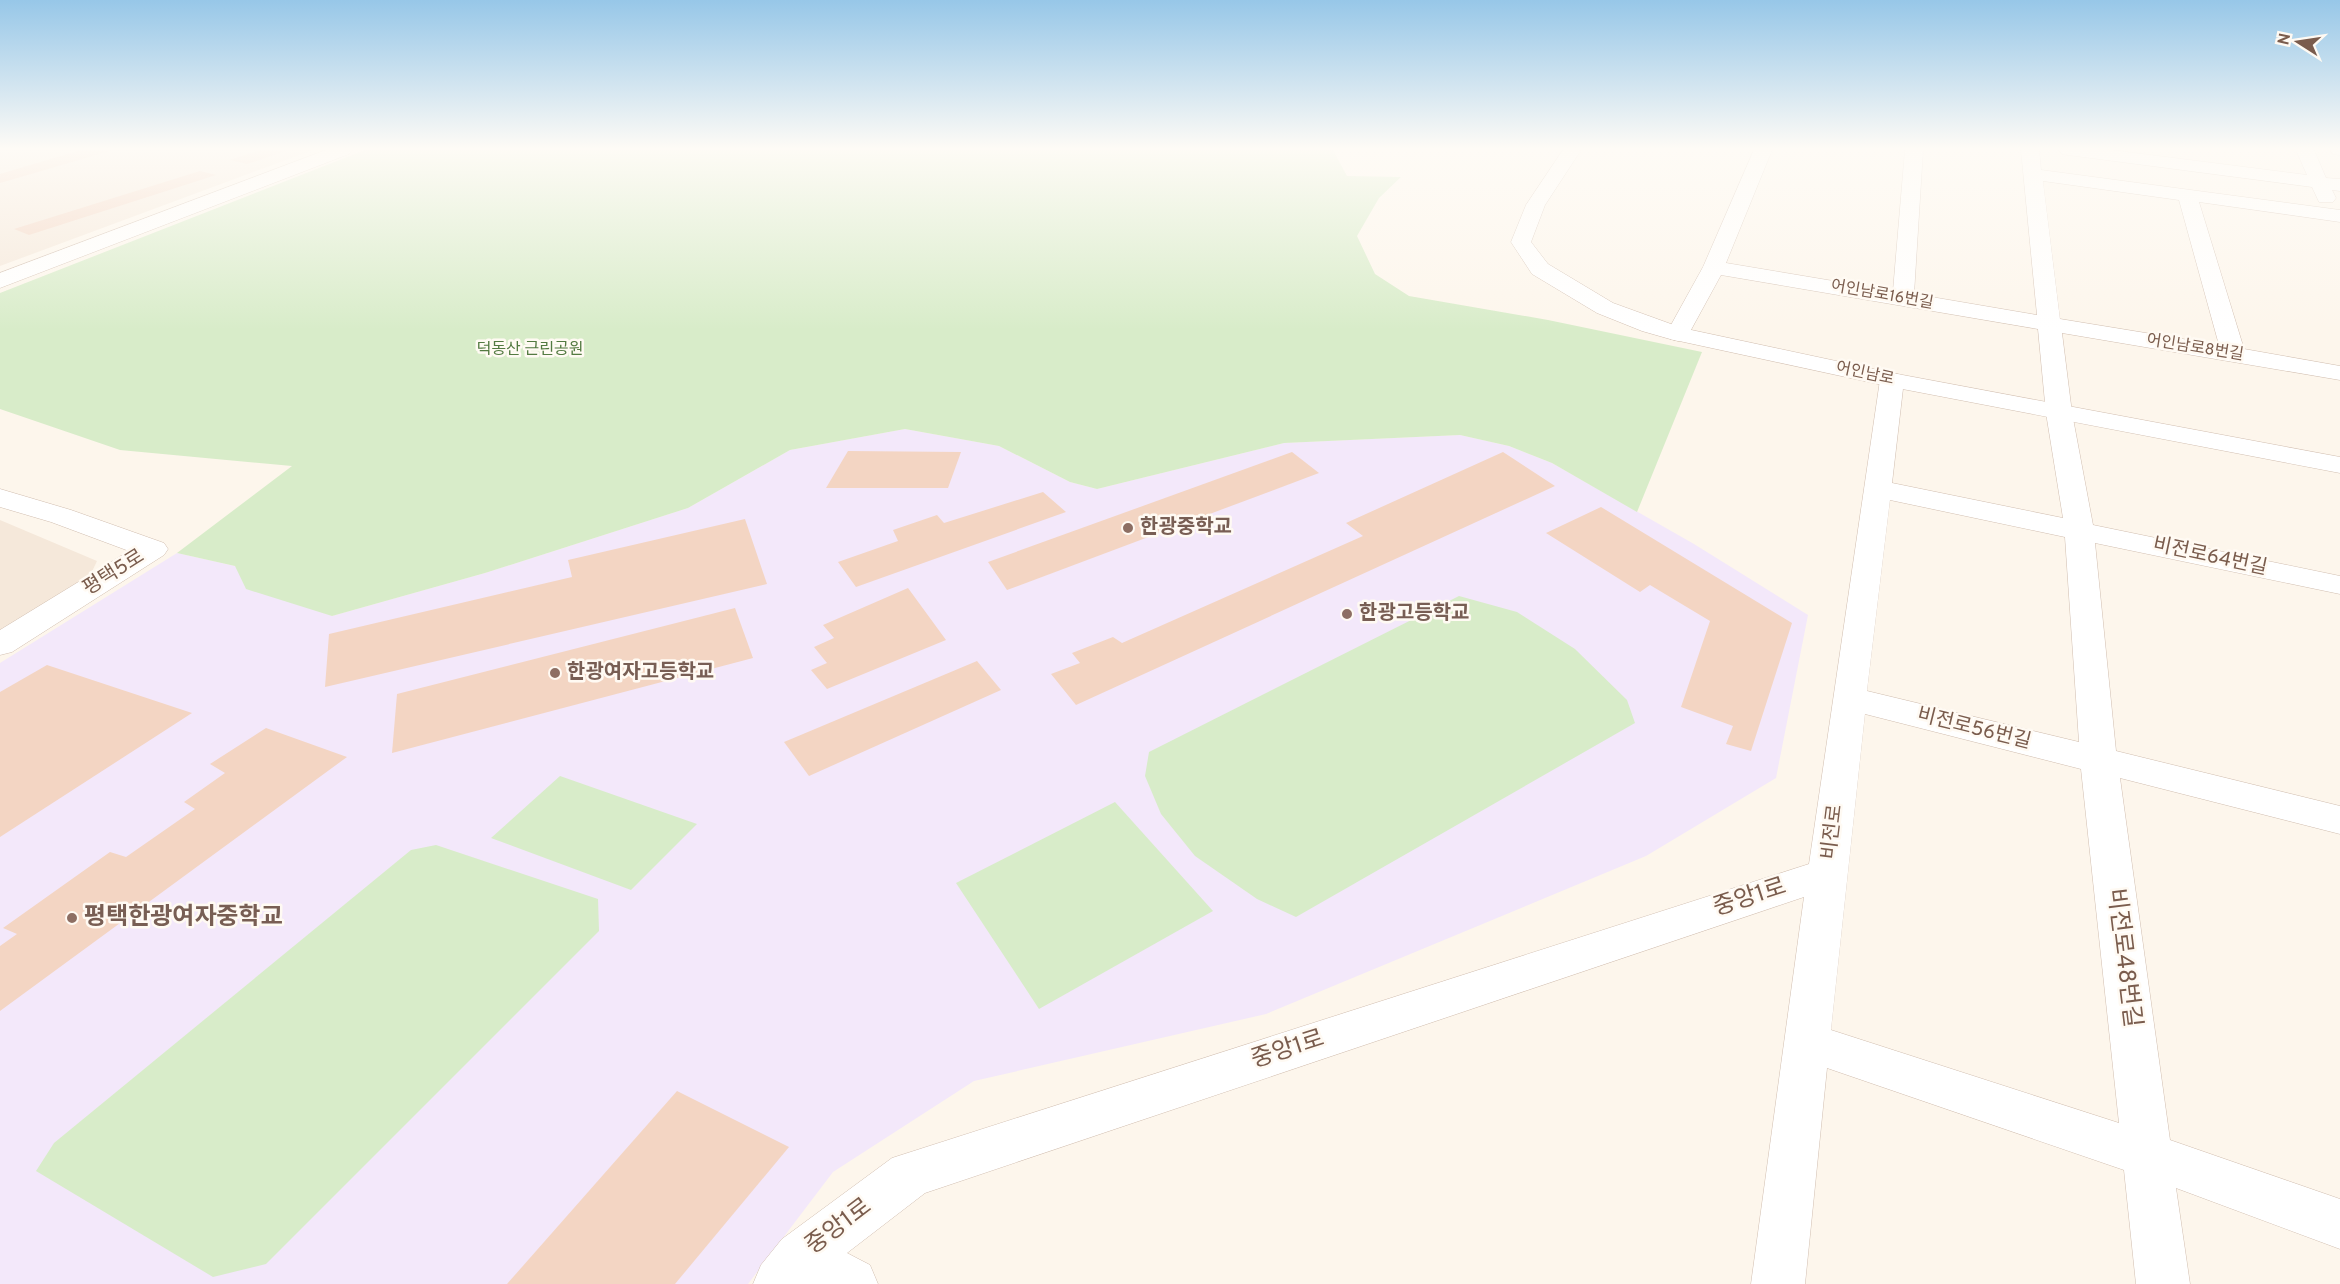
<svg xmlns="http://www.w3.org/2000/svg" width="2340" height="1284" viewBox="0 0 2340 1284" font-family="Overpass,'Noto Sans KR',sans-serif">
<rect width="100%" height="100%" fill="#fdf6ec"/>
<g fill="#f5e8da">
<polygon points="0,150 313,150 0,266"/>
<polygon points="0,520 97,561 88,580 0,633"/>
</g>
<polygon fill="#f3e8fa" points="905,429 999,446 1070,482 1097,489 1284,443 1460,435 1509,446 1552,463 1694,544 1808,615 1776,778 1646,856 1266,1014 974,1081 833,1172 748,1284 0,1284 0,663 177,553 235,566 332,616 485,573 688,508 790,450"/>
<g fill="#d8ecc9">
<polygon points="365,150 1333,150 1347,176 1401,177 1379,198 1357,236 1375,274 1409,296 1548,320 1702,352 1637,512 1552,463 1509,446 1460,435 1284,443 1097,489 1070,482 999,446 905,429 790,450 688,508 485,573 332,616 246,589 235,566 177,553 292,466 120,450 0,409 0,293"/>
<polygon points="1459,596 1517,612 1575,649 1627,700 1635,723 1296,917 1257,899 1195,856 1161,814 1145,776 1149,752"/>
<polygon points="560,776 697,824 631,890 491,838"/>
<polygon points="1115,802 1213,911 1039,1009 956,883"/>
<polygon points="436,845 598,899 599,931 266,1264 213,1277 36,1171 54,1143 411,850"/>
</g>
<g fill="#f3d5c3">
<polygon points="81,150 110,151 0,183 0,174"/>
<polygon points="260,150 286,151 247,164 230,160"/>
<polygon points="200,171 216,175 29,235 14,229"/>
<polygon points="848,451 961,452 948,488 826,488"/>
<polygon points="1292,452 1319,473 1007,590 988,562"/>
<polygon points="1503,452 1555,486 1076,705 1051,674 1080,663 1072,653 1113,637 1122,643 1363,536 1346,523"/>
<polygon points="1043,492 1066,512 856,587 838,562 898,541 893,530 937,515 944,523"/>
<polygon points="1601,507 1792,623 1751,751 1726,744 1733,726 1681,707 1710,621 1650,585 1640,592 1546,533"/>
<polygon points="745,519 767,584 325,687 329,634 572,577 568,560"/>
<polygon points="908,588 946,640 827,689 811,670 827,663 814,647 834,638 823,625"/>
<polygon points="735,608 753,658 392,753 397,694"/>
<polygon points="977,661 1001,690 809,776 784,742"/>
<polygon points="47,665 192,713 0,837 0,692"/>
<polygon points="266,728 347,757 0,1011 0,946 17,934 3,928 110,852 126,857 195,809 184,802 225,773 210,764"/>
<polygon points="677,1091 789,1147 675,1284 507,1284"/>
</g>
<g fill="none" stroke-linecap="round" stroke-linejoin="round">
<defs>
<g id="minor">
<path d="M1754,150H1772L1726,263L1893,291L1905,150H1923L1914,294L2037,315L2021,150H2039L2041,170L2340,210V222L2199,202L2244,349L2340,366V380L2062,333L2072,413L2093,525L2340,576V594L2095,543L2116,751L2340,806V834L2120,778L2170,1140L2340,1199V1249L2176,1188L2190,1284H2136L2124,1170L1827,1068L1805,1284H1751L1804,897L925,1193L847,1253L870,1265L878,1284H753L761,1265L782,1239L892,1158L1809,864L1880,380L1883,375L1892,373L1901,375L1904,380L1892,483L2063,518L2046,413L2038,329L1721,275L1686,339L1678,341L1670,339L1666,334L1703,267ZM2043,181L2179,200L2219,345L2060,319ZM1890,500L2065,537L2079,742L1867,691ZM1865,714L2081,769L2119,1123L1831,1030Z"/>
<polygon points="2059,150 2111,150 2307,175 2296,150 2314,150 2326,178 2340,179 2340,191 2332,190 2336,198 2333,202 2319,202 2312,187 2068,155 2062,154"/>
<polygon points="0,489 71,510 164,543 168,549 164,555 12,652 0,655 0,630 129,551 51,522 0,507"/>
</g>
<g id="tertiary">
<polygon points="326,150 352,150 349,154 0,288 0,273"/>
<polygon points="1563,150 1581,150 1545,205 1531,242 1548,264 1613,303 1682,328 1892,373 2340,457 2340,473 1892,387 1670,339 1642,331 1597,313 1532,274 1511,242 1526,205"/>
<polygon points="2330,150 2340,150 2340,155 2333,154"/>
</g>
</defs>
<use href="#minor" stroke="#d1beb0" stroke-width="1"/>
<use href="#tertiary" stroke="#d1beb0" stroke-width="1"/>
<use href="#minor" fill="#fff" fill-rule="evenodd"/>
<use href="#tertiary" fill="#fff" fill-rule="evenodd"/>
</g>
<linearGradient id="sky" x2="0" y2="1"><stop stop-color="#97c7e8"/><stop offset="0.45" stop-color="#fefbf6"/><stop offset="1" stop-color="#fefbf6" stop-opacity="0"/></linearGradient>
<rect width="2340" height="330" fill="url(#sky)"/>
<g fill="#8d6e63" stroke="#fffaf3" stroke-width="2">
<circle cx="1128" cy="528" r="6"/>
<circle cx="1347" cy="614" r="6"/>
<circle cx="555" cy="673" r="6"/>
<circle cx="72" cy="918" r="6"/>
</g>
<g text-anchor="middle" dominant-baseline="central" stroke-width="5" stroke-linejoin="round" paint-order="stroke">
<g font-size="16" fill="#7a5c4d" stroke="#fffaf3">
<text transform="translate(1882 295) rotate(10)">어인남로16번길</text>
<text transform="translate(2195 348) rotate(9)">어인남로8번길</text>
<text transform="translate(1865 374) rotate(12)">어인남로</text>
</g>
<g font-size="16" fill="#537a41" stroke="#fffaf3">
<text x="530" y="350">덕동산 근린공원</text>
</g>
<g font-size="20" font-weight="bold" fill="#785e54" stroke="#fffaf3" text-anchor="start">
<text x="1140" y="528">한광중학교</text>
<text x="1359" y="614">한광고등학교</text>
<text x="567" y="673">한광여자고등학교</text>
</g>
<g font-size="20" fill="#7a5c4d" stroke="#fffaf3">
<text transform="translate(2210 557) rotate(12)">비전로64번길</text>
<text transform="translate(114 573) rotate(-32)">평택5로</text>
<text transform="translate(1974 729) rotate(14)">비전로56번길</text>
<text transform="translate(1833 832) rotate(-83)">비전로</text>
</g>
<g font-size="24" fill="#7a5c4d" stroke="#fffaf3">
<text transform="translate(1750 898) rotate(-18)">중앙1로</text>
<text transform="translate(2123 958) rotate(83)">비전로48번길</text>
<text transform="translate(1288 1050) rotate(-18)">중앙1로</text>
<text transform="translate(839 1227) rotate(-37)">중앙1로</text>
</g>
<g font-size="24" font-weight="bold" fill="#785e54" stroke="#fffaf3" text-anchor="start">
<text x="84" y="918">평택한광여자중학교</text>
</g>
</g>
<g transform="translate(2298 42) rotate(282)" stroke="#fffaf3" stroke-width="4.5" paint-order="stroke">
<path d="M0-4.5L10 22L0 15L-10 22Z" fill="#7a5c4d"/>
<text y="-9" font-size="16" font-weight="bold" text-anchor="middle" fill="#7a5c4d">N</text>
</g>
</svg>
